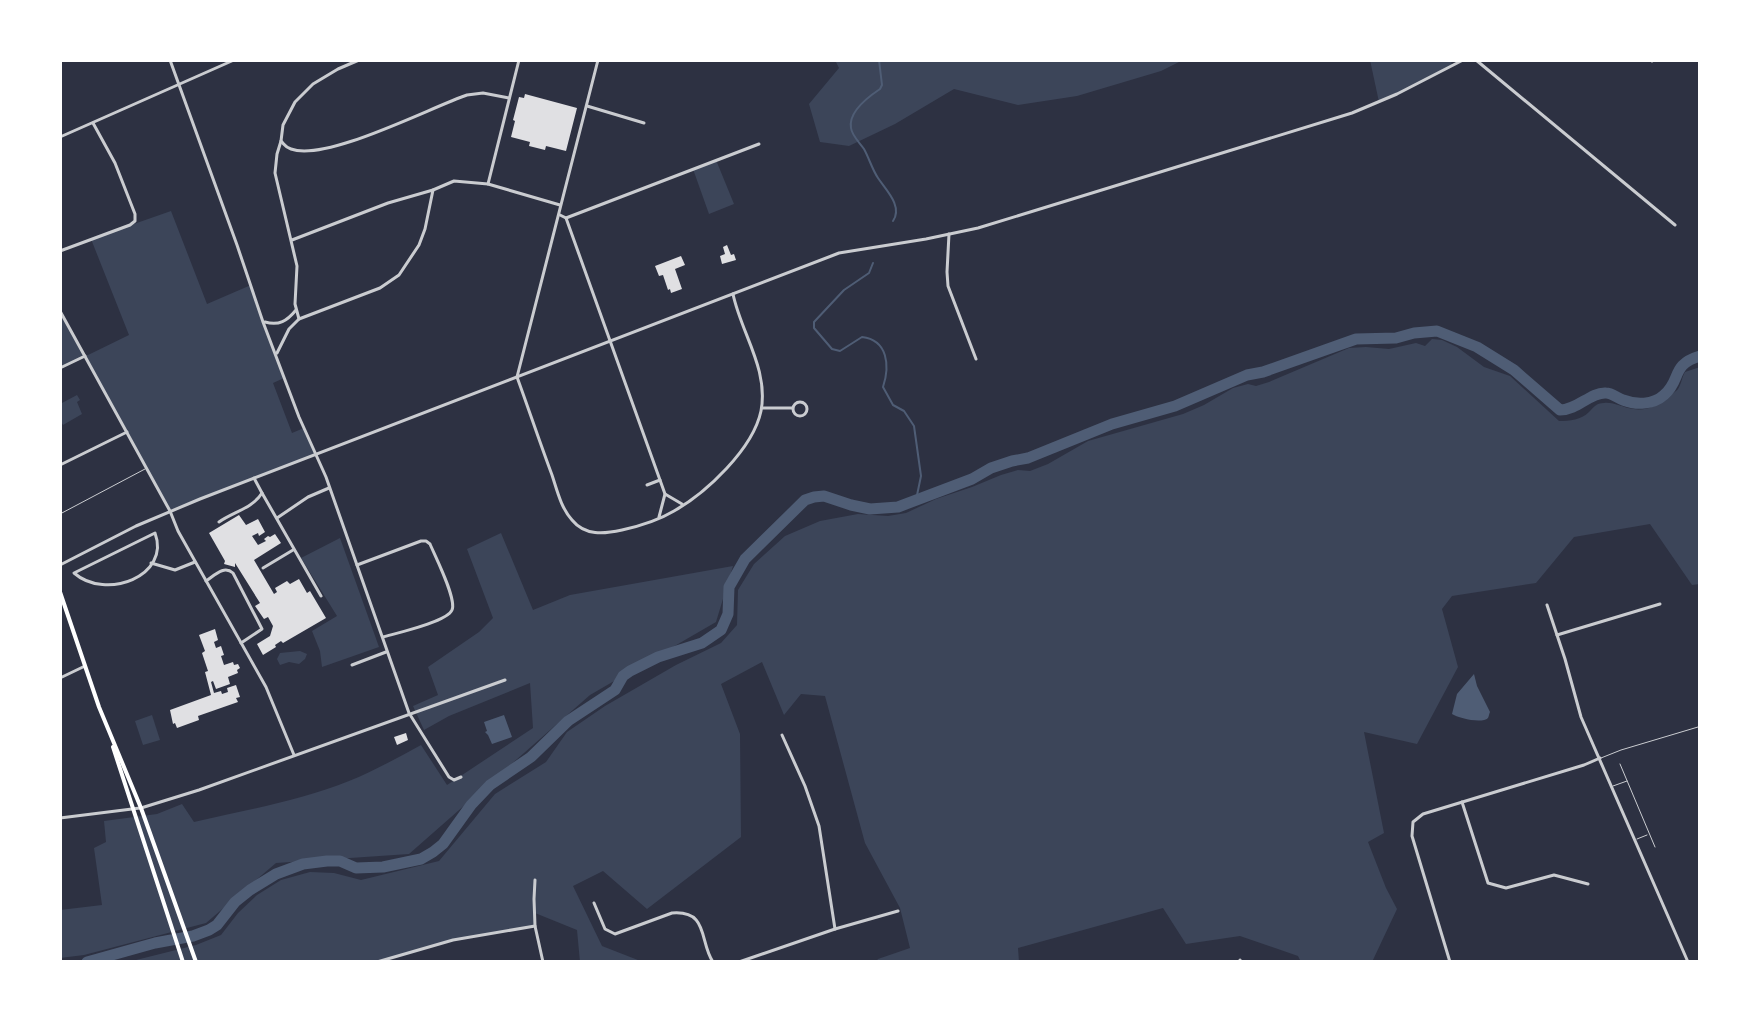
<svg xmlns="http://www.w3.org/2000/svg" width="1760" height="1022" viewBox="0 0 1760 1022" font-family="Helvetica,sans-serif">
<rect width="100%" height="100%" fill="#2d3142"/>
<g fill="#3c4559">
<polygon points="835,60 1183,60 1161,71 1077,96 1018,105 954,89 895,124 849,146 820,142 809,104 839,68"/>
<polygon points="1370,60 1451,60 1452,66 1379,102"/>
<polygon points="716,160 734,204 709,214 693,169"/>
<polygon points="171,211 207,304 251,285 284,378 273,383 292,433 304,428 316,455 170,511 86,357 60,368 60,310 86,356 129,335 91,239"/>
<path d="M1432,339L1442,340L1457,347L1484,367L1510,376L1559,421C1570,421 1581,420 1589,412C1594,407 1596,403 1604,403C1612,402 1620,406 1628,408C1644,412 1657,407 1668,397C1671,394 1676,392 1678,389C1681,385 1682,377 1685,372L1700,367V584L1692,585L1650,524L1574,537L1536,583L1452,596L1442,609L1458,667L1417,744L1364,732L1384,833L1368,842L1386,888L1397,909L1372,962H1301L1298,956L1240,936L1186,944L1163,908L1018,948L1019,962H876L878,959L910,948L900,908L865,843L825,696L801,694L784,715L762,662L721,684L740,734L741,837L647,909L603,871L573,886L602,946L643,962H580L577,930L535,913V926L453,940L377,962H128L196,945L221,935L238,913L257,895L281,880L310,872L334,873L361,880L439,861L495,794L546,762L567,732L605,706L676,665L721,643L737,625L738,590L754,564L785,536L820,521L858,514L888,516L906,513L936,499L972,487L1001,475L1018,470L1030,471L1048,464L1088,441L1183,414L1204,405L1233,388L1248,384L1256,386L1269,382L1349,348L1366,347L1389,349L1416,343L1425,346Z"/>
<polygon points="77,395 80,400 77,402 82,414 63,425 60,420 60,404"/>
<path d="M501,533L533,610L570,595L733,566L716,622L590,695L409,854L276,863L206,923L84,955L60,958V910L102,905L94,848L106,842L104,821L157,814L182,804L194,822C246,810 299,801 349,781C374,771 397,758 421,745L447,785L533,728L530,683L449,716L424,730L413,706L438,695L428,667L479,632L493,618L467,549Z"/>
<polygon points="340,538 379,647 322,667 320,651 312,631 337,616 301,558"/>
<polygon points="300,651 307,654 305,659 299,664 289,662 280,665 277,659 280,653"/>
<polygon points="152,715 160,740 143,745 135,721"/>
</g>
<g fill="#4f5d75">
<path d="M1474,674L1477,686L1490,712C1489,714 1489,716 1488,718C1482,724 1458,718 1452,714L1457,694Z"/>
<polygon points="504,715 512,737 492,744 488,735 485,732 487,731 484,722"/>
</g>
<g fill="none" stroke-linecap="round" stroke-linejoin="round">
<g stroke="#4f5d75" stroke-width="2">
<path d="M879,60L882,85L880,89C868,97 848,112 851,128C852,136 860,143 864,149C869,158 872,169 878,178C886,190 903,206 893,221"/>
<path d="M873,263L869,273L844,290L814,322V328L832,349L840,351L862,337C888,340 890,366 883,387L893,405L904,411L914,426L921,476L916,500"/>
</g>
<path stroke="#4f5d75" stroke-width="11" d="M87,962L155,943L193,936L209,930L217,925L235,902L250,890L276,874L303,864L327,861H340L356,868L383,867L421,859L433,852L443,844L471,805L490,785L531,757L568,721L615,690L623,676L630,671L658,657L702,643L721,630L728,614L729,587L745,559L805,500L814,497L824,496L851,505L870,509L898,507L972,479L991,468L1012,461L1028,458L1112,424L1175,406L1247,375L1263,372L1356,339L1396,338L1414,333L1437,331L1477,347L1514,370L1560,410C1578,410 1590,392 1606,393C1612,393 1617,398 1623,400C1636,405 1653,405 1664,395C1682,380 1670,365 1700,356"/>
</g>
<g fill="#e0e0e3">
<polygon points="525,94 577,108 566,151 546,146 545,150 529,146 530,142 511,137 515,121 513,120 519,97 524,98"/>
<polygon points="727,245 731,255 734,254 736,260 722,264 720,256 725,254 723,247"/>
<polygon points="681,256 685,265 675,269 682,289 671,293 670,289 668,290 663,275 659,276 655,266"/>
<polygon points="239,515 246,525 258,519 265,532 259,536 258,533 252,536 258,545 266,541 264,539 268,536 270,537 275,534 281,543 254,560 274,594 277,592 275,588 287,581 290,584 299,579 307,593 310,591 326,618 283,643 281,641 275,645 276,647 263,655 257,644 270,636 273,626 268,617 264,619 255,606 260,603 235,563 235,567 224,564 225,561 209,533"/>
<polygon points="215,629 218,640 214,642 216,648 221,646 224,655 221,656 224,665 233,662 234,665 238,664 240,668 237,670 238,673 228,677 230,684 216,689 213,681 211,682 214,693 221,691 222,694 228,692 227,688 236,685 240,697 236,698 238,702 198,716 199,720 177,728 175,723 173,724 170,710 211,695 205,672 208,671 202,653 205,651 199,635"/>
<polygon points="406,733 408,740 397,745 394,737"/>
</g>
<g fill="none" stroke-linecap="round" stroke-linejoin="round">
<g stroke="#caccd0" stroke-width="1">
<polyline points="60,514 145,469"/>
<polyline points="1601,758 1621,750 1698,727"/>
<polyline points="1620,764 1655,847"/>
<polyline points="1613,786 1627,781"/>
<polyline points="1637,839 1647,835"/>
</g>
<g stroke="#caccd0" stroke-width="3">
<polyline points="170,60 237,245 263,322 299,417 326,477 409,713 449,777 454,780 461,777"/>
<polyline points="1476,60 1675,225"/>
<polyline points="1652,61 1653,60"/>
<polyline points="587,106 644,123"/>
<polyline points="60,137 234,60"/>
<path d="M281,141C285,145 285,147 291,149C326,162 429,108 467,95L483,93L509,98"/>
<polyline points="488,184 519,60"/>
<polyline points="560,215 566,218 665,494 659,517"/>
<polyline points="566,218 759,144"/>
<polyline points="949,234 947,272 948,286 976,359"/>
<polyline points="292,240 388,203 433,190 454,181 488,184 560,205"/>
<polyline points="60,251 130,225 135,221 135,214 115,163 93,123"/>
<polyline points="60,311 170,511 178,531 266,687 294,755"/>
<polyline points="299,319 295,304 297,266 275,173 277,154 281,141 283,125 295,102 313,84 338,69 359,60"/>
<path d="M265,322C279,326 287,321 296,310"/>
<polyline points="277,353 289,329 299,319 380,288 399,275 419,245 425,229 433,190"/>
<polyline points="60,368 85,356"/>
<path d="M517,377C529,410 540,443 552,475C557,490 561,508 572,520C585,536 604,534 622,530C640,526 659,520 674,511C706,493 753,449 761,411C769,369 741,333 733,294"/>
<circle cx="800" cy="409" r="7"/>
<polyline points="762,408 792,408"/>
<polyline points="60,465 127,432"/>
<polyline points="647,485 660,480"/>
<polyline points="262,493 321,596"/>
<polyline points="665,494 682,504"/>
<polyline points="277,518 308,497 329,488"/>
<path d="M219,522C233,512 253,508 262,493L254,478"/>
<path d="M155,533C171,576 106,601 74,573Z"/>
<polyline points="151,563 175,570 195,562"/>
<path d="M357,565L421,541H426L430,544C435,556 457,599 452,610C447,622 397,633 383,637"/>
<polyline points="263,568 293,550"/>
<path d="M206,581C215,575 224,565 233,573L262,629L241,643"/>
<polyline points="1547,605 1565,659 1581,717 1688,962"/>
<polyline points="1557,635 1660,604"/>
<polyline points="352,665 386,652"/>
<polyline points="60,678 85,666"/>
<polyline points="782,735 805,786 819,826 835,929"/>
<polyline points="1462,802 1488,883 1506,888 1554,875 1588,884"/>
<polyline points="141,808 199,790 505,680"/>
<path d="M594,903L605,929L615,934L672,913C709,910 699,941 713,962"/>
<polyline points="535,926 534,899 535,880"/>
<polyline points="1240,960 1241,962"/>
<polyline points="739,962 835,929 898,911"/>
<polyline points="1450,962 1412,836 1413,822 1423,814 1584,765 1600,758"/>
</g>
<g stroke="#caccd0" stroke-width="3">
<polyline points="517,377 598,60"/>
<polyline points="60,565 136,526 200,499 839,253 926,239 978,228 1352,113 1397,94 1463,60"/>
<polyline points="60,818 140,808"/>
<polyline points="377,962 453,940 535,926 543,962"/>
</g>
<g stroke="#fff" stroke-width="4">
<polyline points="60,592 99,707 141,808 196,962"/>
<polyline points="113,747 183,962"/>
</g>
</g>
<rect width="1760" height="1022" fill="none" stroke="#ffffff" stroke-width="124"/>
</svg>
